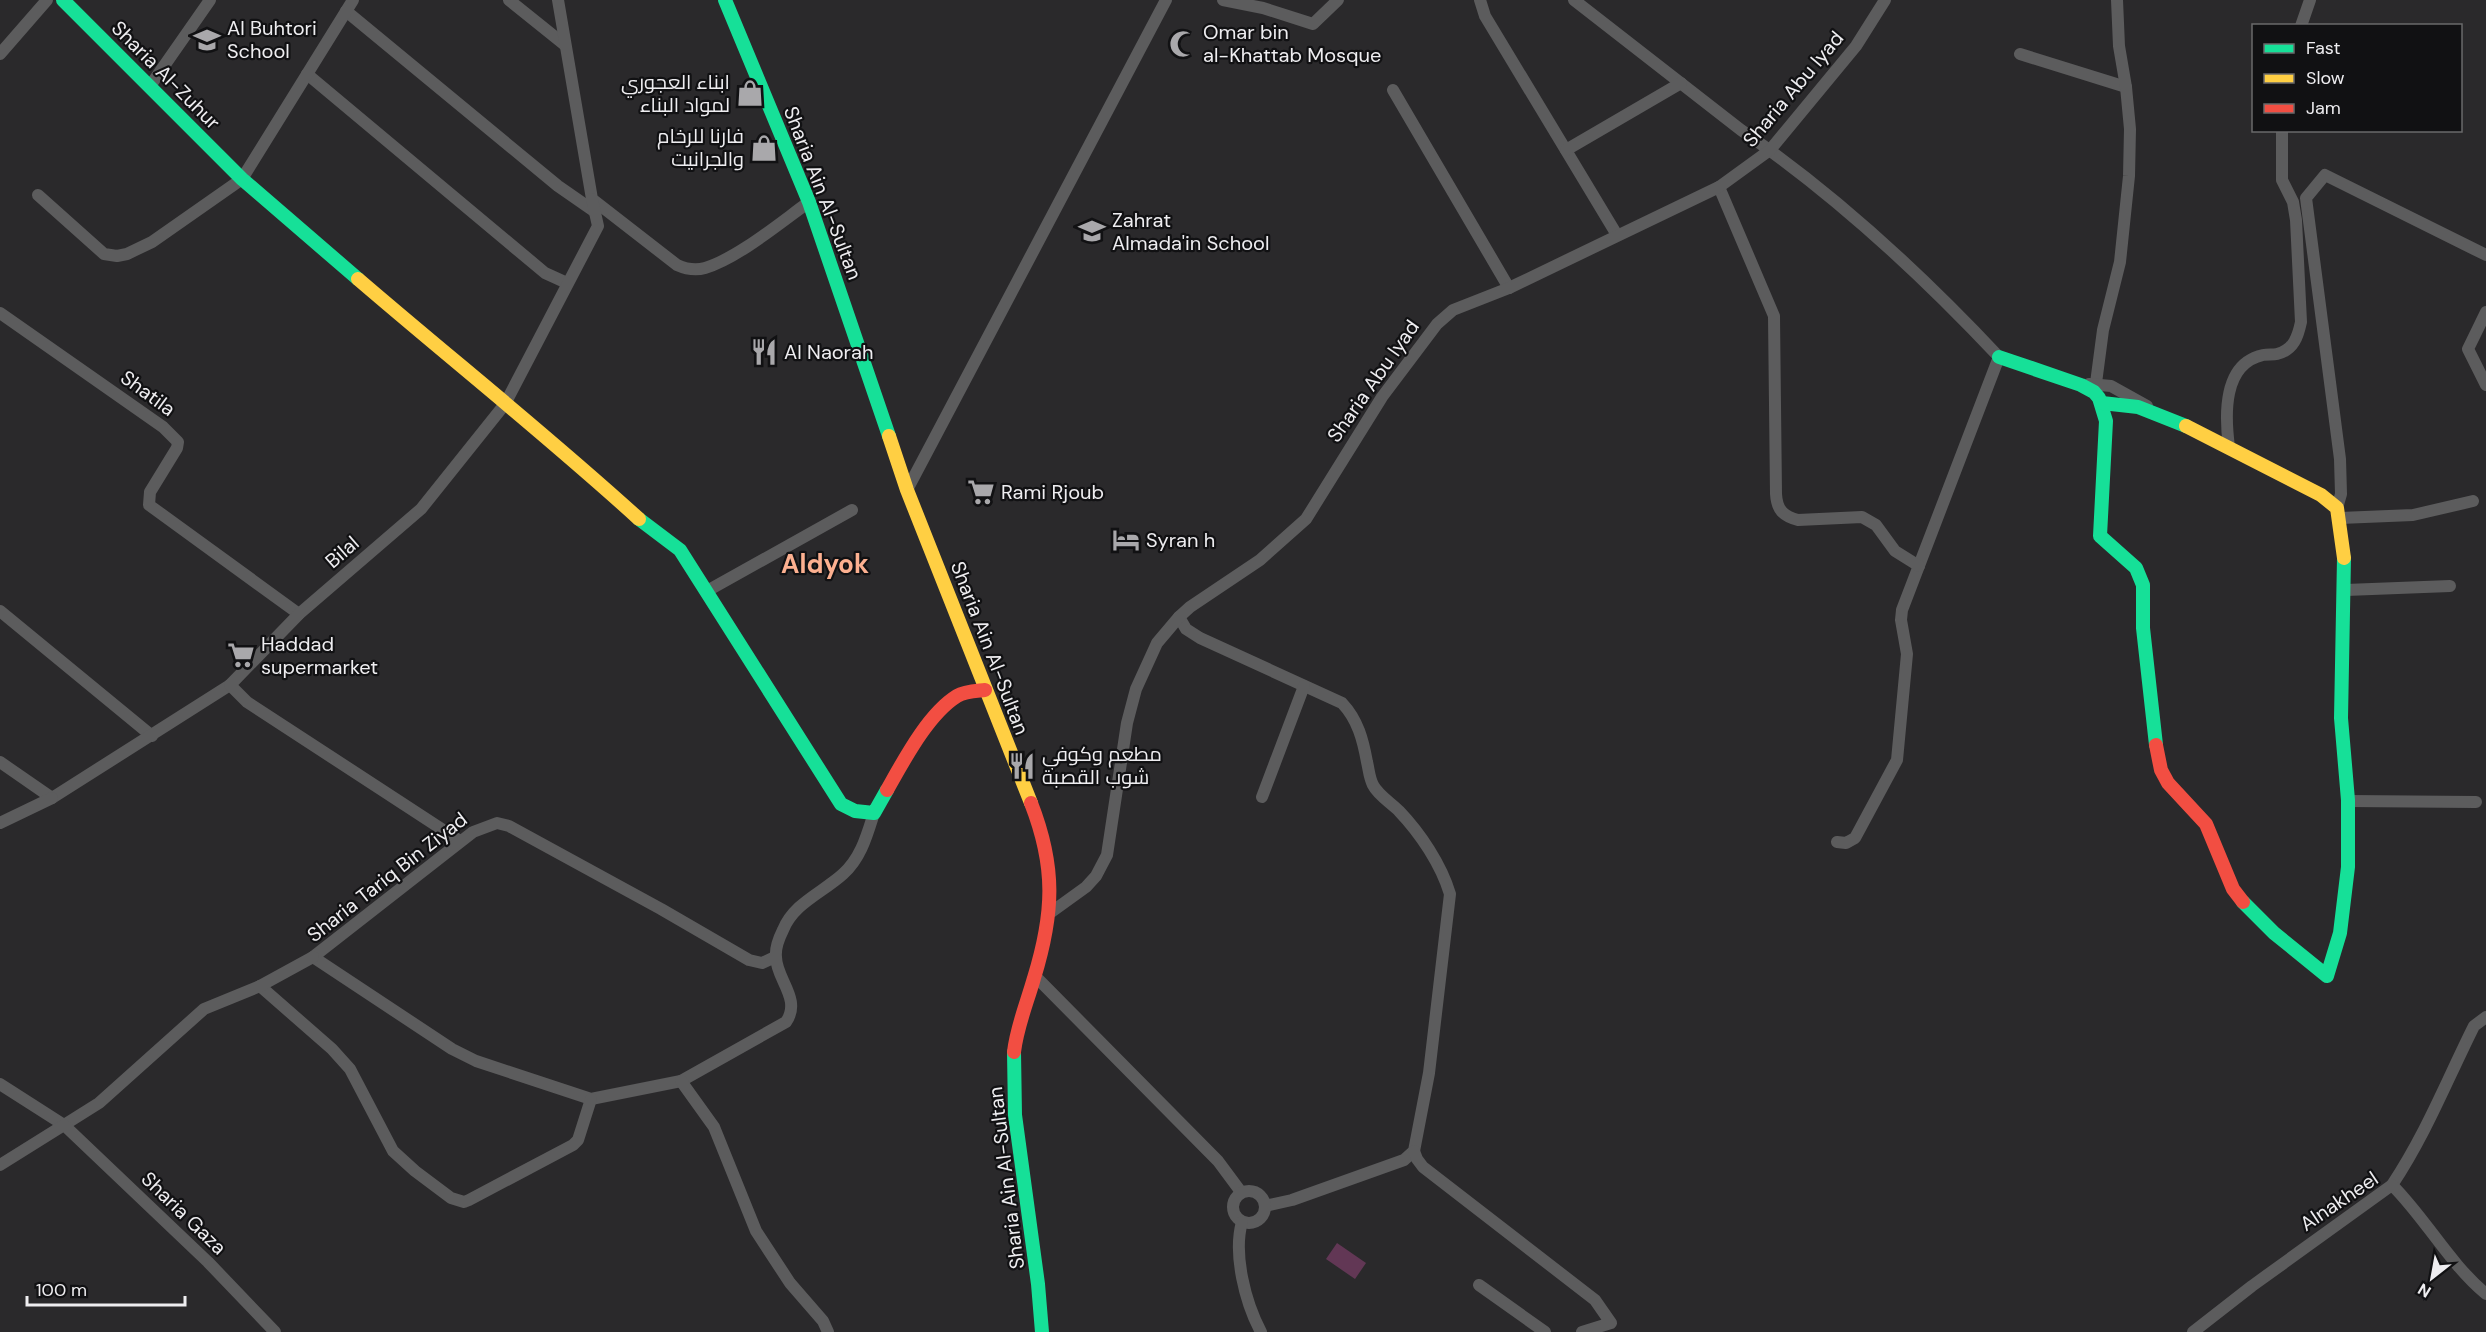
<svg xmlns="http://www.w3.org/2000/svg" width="2486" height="1332" viewBox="0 0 2486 1332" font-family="'DM Sans',Cairo,sans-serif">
<rect width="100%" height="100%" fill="#2a292b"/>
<polygon fill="#623755" points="1337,1243 1366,1263 1355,1279 1326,1259"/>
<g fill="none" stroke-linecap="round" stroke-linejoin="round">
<g stroke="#5c5c5d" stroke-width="12">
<polyline points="509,0 565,45"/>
<path d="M558,0L592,199L677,265C686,269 695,271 705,268C738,258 781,222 809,202"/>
<polyline points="1223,0 1263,8 1313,24 1338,0"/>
<polyline points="1480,0 1485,16 1617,235"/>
<path d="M1574,0L1741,130C1836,195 1921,274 1999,357L1902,610L1901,620L1907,654L1897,760L1855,838L1846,843L1837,842"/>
<polyline points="346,11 558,186 594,211"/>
<polyline points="2301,26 2310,0"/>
<polyline points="0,54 47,0"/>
<polyline points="2020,54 2126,87"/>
<polyline points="307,74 545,273 567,283"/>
<polyline points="150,86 210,0"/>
<polyline points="1393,90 1509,288"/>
<polyline points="1566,150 1681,83"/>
<path d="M1719,187L1774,316L1776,494C1777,510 1783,516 1798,520L1862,517L1876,525L1895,551L1919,566"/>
<polyline points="38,195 104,254 117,256 127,254 152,242 242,179 353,0"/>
<polyline points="2486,312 2468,349 2486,385"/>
<polyline points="0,313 163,427 178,442 177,448 150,492 149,505 299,614"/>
<polyline points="2096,383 2103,330 2120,262 2129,176 2130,129 2126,87 2119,46 2117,0"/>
<polyline points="2089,384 2111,386 2147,406"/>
<path d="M2229,447C2225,416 2222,364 2263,355C2268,354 2273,355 2277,354C2294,350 2298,336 2301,322L2296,220L2293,202L2282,180V130"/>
<polyline points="907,490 1166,0"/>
<polyline points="2337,508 2341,494 2340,459 2306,198 2325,175 2486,255"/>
<polyline points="2340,518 2413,515 2473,501"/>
<polyline points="2346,590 2450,586"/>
<polyline points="707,591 852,510"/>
<polyline points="0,611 152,736"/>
<path d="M1179,617L1186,629L1200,638L1342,703C1358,720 1363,740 1367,762C1369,770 1369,777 1373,785C1378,795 1391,803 1399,811C1420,833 1441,864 1450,894L1429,1073L1414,1151L1404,1160L1292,1200L1265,1206"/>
<polyline points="0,762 52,798 230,685"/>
<polyline points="1262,797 1304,686"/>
<polyline points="2348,801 2476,802"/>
<polyline points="0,823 52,798"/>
<polyline points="460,841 247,702 230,685 299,614 421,509 505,404 598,226 592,199"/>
<polyline points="1050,913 1086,887 1096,876 1107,855 1127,723 1136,689 1157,643 1179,617 1190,607 1260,560 1306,519 1382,397 1437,324 1453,310 1509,288 1719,187 1770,150 1856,46 1885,0"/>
<path d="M775,957L762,963L749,960L661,909L509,826L497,823L473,832L313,957L452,1049L476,1061L591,1099L681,1081L786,1022C802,999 776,979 776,957C775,948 779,938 783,930C794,903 822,893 843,874C861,858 867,835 874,813"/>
<polyline points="1035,976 1218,1161 1241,1192"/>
<polyline points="260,986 332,1049 350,1069 393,1151 415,1171 451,1198 464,1202 469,1200 573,1145 578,1140 591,1099"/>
<polyline points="681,1081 714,1127 756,1231 790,1283 823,1321 828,1332"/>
<polyline points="0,1084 64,1125 99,1103 204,1009 260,986 313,957"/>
<polyline points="1414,1151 1417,1159 1423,1167 1595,1300 1611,1323 1582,1332"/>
<polyline points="0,1165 64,1125 208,1262 275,1332"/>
<path d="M2392,1185C2426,1134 2447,1080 2474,1026L2486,1017"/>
<circle cx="1249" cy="1207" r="16"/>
<path d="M1242,1222C1233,1254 1245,1302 1261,1332"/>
<polyline points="1479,1285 1545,1332"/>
<path d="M2193,1332L2252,1286L2392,1185C2426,1219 2449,1263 2486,1294"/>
</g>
<g stroke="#16e098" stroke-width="14">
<polyline points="63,0 242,179 358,279"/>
<polyline points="725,0 809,202 889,436"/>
<polyline points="1999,357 2081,385 2094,392 2099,398 2106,421 2100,536 2136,568 2143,585 2143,628 2156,745"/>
<polyline points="2102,403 2138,407 2186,426"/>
<polyline points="639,519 680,550 841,804 855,811 874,813 887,790"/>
<polyline points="2243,902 2274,933 2327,976 2340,933 2348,867 2348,800 2341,718 2344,558"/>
<polyline points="1014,1052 1015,1115 1038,1284 1042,1332"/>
</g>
<g stroke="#ffcf43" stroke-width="14">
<path d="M358,279C451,359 548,436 639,519"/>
<polyline points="2186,426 2321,495 2337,508 2344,558"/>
<polyline points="889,436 907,490 1031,803"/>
</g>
<g stroke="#f24e42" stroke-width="14">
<polyline points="2156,745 2161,770 2168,783 2206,824 2233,889 2243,902"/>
<path d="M887,790C904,760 928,714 957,696C965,691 976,691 985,690"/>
<path d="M1014,1052C1017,1026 1027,1003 1034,978C1054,913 1056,867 1031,803"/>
</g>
</g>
<defs>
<symbol id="school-bare" viewBox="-9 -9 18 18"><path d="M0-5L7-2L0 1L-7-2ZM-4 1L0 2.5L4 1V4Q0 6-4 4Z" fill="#a9a8ab" stroke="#111113" stroke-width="2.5" paint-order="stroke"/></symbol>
<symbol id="mosque-bare" viewBox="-9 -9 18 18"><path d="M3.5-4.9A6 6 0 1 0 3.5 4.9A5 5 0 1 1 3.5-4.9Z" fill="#a9a8ab" stroke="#111113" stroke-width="2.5" paint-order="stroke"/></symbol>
<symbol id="shop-bare" viewBox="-9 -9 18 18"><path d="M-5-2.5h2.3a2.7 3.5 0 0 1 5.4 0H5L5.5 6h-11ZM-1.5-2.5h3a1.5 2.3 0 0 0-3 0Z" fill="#a9a8ab" stroke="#111113" stroke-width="2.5" paint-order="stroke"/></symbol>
<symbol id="restaurant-bare" viewBox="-9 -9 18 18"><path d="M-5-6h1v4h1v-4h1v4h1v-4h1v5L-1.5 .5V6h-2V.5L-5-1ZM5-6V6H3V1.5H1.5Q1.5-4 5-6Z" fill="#a9a8ab" stroke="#111113" stroke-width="2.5" paint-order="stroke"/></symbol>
<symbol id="supermarket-bare" viewBox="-9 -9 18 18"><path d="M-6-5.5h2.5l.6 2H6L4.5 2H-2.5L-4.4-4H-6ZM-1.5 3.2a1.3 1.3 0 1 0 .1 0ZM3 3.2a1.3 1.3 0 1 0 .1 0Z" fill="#a9a8ab" stroke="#111113" stroke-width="2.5" paint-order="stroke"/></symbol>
<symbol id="hotel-bare" viewBox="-9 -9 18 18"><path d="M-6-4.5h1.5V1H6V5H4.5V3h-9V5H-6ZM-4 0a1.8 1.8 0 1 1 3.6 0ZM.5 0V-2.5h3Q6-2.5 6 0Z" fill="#a9a8ab" stroke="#111113" stroke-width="2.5" paint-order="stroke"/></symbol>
</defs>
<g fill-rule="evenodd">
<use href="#school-bare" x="188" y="21" width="38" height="38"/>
<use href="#mosque-bare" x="1164" y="25" width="38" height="38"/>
<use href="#shop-bare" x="731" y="74" width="38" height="38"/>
<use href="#shop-bare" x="745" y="129" width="38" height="38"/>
<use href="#school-bare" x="1073" y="212" width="38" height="38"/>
<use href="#restaurant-bare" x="745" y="333" width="38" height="38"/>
<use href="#supermarket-bare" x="962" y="473" width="38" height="38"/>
<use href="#hotel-bare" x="1107" y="521" width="38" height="38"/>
<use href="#supermarket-bare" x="222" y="636" width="38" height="38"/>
<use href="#restaurant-bare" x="1003" y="747" width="38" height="38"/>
</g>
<g text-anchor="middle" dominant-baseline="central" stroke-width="4.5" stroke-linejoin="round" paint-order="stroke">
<g font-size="20" fill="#eeedf0" stroke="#111113" text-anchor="start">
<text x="227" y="28">Al Buhtori<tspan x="227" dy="23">School</tspan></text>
<text x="1203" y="32">Omar bin<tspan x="1203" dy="23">al-Khattab Mosque</tspan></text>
<text x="730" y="82" text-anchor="end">ابناء العجوري<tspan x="730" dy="23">لمواد البناء</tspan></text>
<text x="744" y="136" text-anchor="end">فارنا للرخام<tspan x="744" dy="23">والجرانيت</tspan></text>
<text x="1112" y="220">Zahrat<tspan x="1112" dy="23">Almada'in School</tspan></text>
<text x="784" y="352">Al Naorah</text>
<text x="1001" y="492">Rami Rjoub</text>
<text x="1146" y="540">Syran h</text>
<text x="261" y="644">Haddad<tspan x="261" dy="23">supermarket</tspan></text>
<text x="1042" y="754">مطعم وكوفي<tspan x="1042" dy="23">شوب القصبة</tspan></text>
</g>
<g font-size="20" fill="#eeedf0" stroke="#111113">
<text transform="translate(166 75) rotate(45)">Sharia Al-Zuhur</text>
<text transform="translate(1793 89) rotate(-50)">Sharia Abu Iyad</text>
<text transform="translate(823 193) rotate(69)">Sharia Ain Al-Sultan</text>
<text transform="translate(1373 381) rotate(-55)">Sharia Abu Iyad</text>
<text transform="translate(148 393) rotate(36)">Shatila</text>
<text transform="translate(342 552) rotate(-41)">Bilal</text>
<text transform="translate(990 648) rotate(69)">Sharia Ain Al-Sultan</text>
<text transform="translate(387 877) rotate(-38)">Sharia Tariq Bin Ziyad</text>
<text transform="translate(1006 1178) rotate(-97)">Sharia Ain Al-Sultan</text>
<text transform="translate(2339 1201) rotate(-34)">Alnakheel</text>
<text transform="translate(184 1213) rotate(44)">Sharia Gaza</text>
</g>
<g font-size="26" font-weight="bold" fill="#fcb090" stroke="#111113">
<text x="825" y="564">Aldyok</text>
</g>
</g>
<rect x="2252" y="24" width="210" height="108" fill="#111113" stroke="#69696b" stroke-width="1.5"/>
<rect x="2264" y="44" width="30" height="9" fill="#16e098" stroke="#69696b" stroke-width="1.5"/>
<text x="2306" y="54" font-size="18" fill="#eeedf0">Fast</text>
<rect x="2264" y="74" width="30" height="9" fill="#ffcf43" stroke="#69696b" stroke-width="1.5"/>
<text x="2306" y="84" font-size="18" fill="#eeedf0">Slow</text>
<rect x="2264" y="104" width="30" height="9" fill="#f24e42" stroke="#69696b" stroke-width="1.5"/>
<text x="2306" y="114" font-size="18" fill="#eeedf0">Jam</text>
<g transform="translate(2432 1278) rotate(211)" stroke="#111113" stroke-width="4.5" paint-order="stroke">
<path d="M0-4.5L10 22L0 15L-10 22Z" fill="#eeedf0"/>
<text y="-9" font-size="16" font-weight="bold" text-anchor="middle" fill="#eeedf0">N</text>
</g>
<path d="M27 1296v9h158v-9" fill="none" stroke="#eeedf0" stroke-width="3"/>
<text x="36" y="1296" font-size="18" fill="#eeedf0" stroke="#111113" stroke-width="4.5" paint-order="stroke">100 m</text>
</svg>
